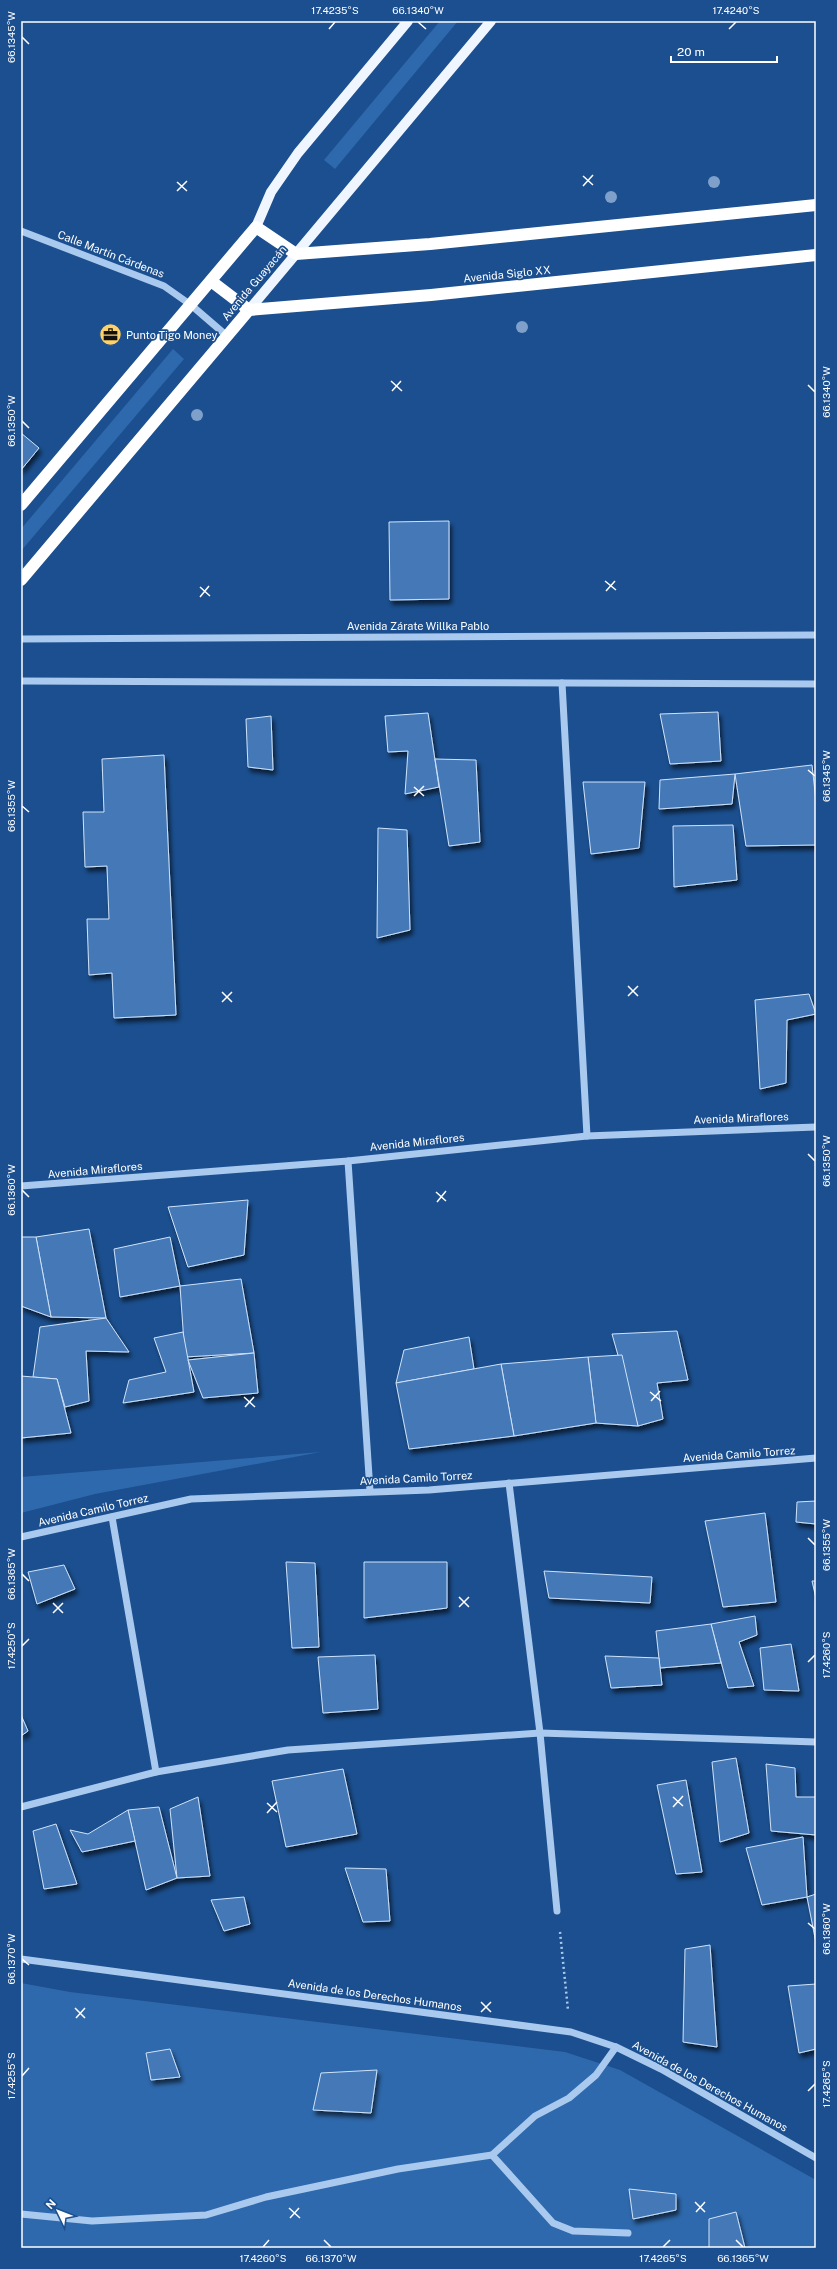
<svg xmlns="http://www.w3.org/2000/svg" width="837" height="2269" viewBox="0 0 837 2269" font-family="'Public Sans',sans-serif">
<defs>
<filter id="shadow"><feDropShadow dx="2.5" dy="4.5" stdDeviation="2" flood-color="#0009"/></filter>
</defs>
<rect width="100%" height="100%" fill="#1b4f8f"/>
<g fill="#2e69ad">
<polygon points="440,21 458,21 335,169 324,160"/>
<polygon points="173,349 184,359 21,551 21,529"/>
<polygon points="321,1452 95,1494 21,1513 21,1477"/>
<polygon points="21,1983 70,1992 565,2052 620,2070 816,2180 816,2248 21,2248"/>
</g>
<g fill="#4478b7" stroke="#cfe3fa" filter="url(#shadow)">
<polygon points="21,433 39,448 21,470"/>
<polygon points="449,521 449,599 390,600 389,522"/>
<polygon points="718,712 721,761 670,764 660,714"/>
<polygon points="428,713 439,787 405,794 408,751 388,752 385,716"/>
<polygon points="271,716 273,770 248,767 246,719"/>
<polygon points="164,755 176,1015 114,1018 112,973 89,975 87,919 109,919 107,866 85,867 83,812 104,812 102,759"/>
<polygon points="435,759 476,760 480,842 449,846"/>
<polygon points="812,765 816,801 816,845 746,846 735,774"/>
<polygon points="735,774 732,804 659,809 660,780"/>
<polygon points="583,782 645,782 639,848 591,854"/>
<polygon points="733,825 737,880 674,887 673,826"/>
<polygon points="378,828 407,830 410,930 377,938"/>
<polygon points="809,994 816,1014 787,1020 786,1083 760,1089 755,1000"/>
<polygon points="248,1200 244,1255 188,1267 168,1207"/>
<polygon points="89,1229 106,1318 51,1317 36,1237"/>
<polygon points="21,1237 36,1237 51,1317 21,1306"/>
<polygon points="170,1237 180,1286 120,1297 114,1249"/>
<polygon points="241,1279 254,1353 185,1357 180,1286"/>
<polygon points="106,1318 129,1352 86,1351 89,1401 65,1407 57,1379 33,1377 40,1327"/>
<polygon points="677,1331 688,1380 657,1383 663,1419 638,1426 612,1334"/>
<polygon points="183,1332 194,1392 123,1403 129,1380 166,1372 154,1338"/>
<polygon points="469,1337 474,1369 396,1383 404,1350"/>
<polygon points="254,1353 258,1393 203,1398 188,1360"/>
<polygon points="622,1355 638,1426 596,1423 588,1357"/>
<polygon points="588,1357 596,1423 514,1436 501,1364"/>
<polygon points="501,1364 514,1436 409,1449 396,1383"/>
<polygon points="21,1376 57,1379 71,1433 21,1438"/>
<polygon points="816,1501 816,1524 796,1522 797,1502"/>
<polygon points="765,1513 776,1602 723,1607 705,1521"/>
<polygon points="286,1562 315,1563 319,1647 292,1648"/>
<polygon points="364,1562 447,1562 447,1608 364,1618"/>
<polygon points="64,1565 75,1589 37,1604 28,1572"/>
<polygon points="544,1571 652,1577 650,1603 549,1598"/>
<polygon points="812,1581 816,1581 816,1598"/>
<polygon points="755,1616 757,1635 739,1642 754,1686 728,1688 711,1624"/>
<polygon points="711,1624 721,1663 660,1668 656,1631"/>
<polygon points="791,1644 799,1691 764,1690 760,1648"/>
<polygon points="375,1655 378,1709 323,1713 318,1657"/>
<polygon points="605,1656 659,1658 662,1685 611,1688"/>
<polygon points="21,1715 28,1731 21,1736"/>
<polygon points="736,1758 749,1833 720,1842 712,1762"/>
<polygon points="766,1764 795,1768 796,1797 816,1797 816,1835 771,1831"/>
<polygon points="343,1769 357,1834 286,1847 272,1781"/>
<polygon points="686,1780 702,1872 676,1874 657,1785"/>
<polygon points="198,1797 210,1876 177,1878 170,1809"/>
<polygon points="159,1807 177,1878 146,1890 128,1810"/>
<polygon points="128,1810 135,1841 82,1852 70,1830 88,1834"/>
<polygon points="56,1824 77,1884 44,1889 33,1831"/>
<polygon points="803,1837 807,1897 762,1905 746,1848"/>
<polygon points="345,1868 386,1869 390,1921 363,1922"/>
<polygon points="816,1894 816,1943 807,1897"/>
<polygon points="244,1897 250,1924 224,1931 211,1900"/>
<polygon points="710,1945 717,2047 683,2042 685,1949"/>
<polygon points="816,1984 816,2049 799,2053 788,1986"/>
<polygon points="170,2049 180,2077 151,2080 146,2053"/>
<polygon points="377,2070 371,2113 313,2110 321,2073"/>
<polygon points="629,2189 676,2194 676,2210 633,2219"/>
<polygon points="736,2212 745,2248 709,2248 709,2219"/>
</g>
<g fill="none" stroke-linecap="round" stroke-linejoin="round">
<polyline stroke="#a9c9ee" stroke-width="2.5" stroke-dasharray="2 3" stroke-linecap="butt" points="560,1932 568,2010"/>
<g stroke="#a9c9ee" stroke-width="7">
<polyline points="21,231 164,286 191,305 227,336"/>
<polyline points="21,639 816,635"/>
<polyline points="21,681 816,684"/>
<polyline points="562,683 587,1136"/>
<polyline points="348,1161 370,1491"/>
<polyline points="21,1186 348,1161 587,1136 816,1127"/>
<polyline points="509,1483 540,1733 557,1911"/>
<polyline points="112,1517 156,1772"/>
<polyline points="21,1537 191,1499 429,1490 816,1458"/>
<polyline points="21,1807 156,1772 288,1750 540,1733 816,1742"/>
<polyline points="21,1959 571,2032 616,2047 661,2069 816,2158"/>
<polyline points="492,2155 553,2223 573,2231 628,2233"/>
<polyline points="21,2214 92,2221 206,2215 266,2197 398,2169 492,2155 535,2116 569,2098 596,2075 616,2047"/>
</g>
<g stroke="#f0f6ff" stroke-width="10">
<polyline points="256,227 271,192 298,153 408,21"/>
<polyline points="249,310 491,21"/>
</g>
<g stroke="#fff" stroke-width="12">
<polyline points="211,281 249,310 431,295 816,255"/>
<polyline points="21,505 256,227 296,254 430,244 816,205"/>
<polyline points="21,580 249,310"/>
</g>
</g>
<g fill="#7ea0ca">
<circle cx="714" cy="182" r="6"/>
<circle cx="611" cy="197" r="6"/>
<circle cx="522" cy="327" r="6"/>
<circle cx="197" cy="415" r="6"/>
</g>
<path fill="none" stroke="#fff" stroke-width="1.5" d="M418,22L426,29M329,29L335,22M729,29L736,22M22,37L29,44M583,176L593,185M177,182L187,191M583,186L593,175M177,191L187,181M391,381L402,391M808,385L815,392M392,391L401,381M22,421L29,428M605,581L616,590M200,587L210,596M606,591L615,581M200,597L209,586M808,770L815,776M414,787L424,796M414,796L424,786M22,806L29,812M628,986L638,996M222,992L232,1002M628,996L638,986M222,1002L232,992M808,1154L815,1161M22,1190L29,1197M436,1192L446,1201M437,1202L446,1191M650,1392L661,1401M244,1397L255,1407M651,1401L660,1391M245,1407L254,1397M808,1538L815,1545M22,1574L29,1581M459,1597L469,1607M53,1603L63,1613M459,1607L469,1597M53,1613L63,1603M22,1646L29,1639M808,1662L815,1655M673,1797L683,1806M267,1803L277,1812M673,1807L683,1796M267,1813L277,1802M808,1923L815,1929M22,1959L29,1965M481,2002L491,2012M75,2008L85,2018M481,2012L491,2002M76,2018L85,2008M22,2076L29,2068M808,2091L815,2084M695,2202L705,2212M289,2208L300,2218M696,2212L705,2202M290,2218L299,2208M324,2240L331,2247M736,2240L743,2247M263,2247L269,2240M663,2247L670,2240"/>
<defs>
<symbol id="office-disc" viewBox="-11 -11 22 22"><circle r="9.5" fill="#ffd166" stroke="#1b4f8f"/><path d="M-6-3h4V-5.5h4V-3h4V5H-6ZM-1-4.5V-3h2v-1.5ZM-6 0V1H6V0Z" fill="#111"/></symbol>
</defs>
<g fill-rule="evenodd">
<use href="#office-disc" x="98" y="322" width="25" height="25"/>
</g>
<g text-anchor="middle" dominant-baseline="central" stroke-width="3.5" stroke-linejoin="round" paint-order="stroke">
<g font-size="11" fill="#fff" stroke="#1b4f8f">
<text transform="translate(111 254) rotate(21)">Calle Martín Cárdenas</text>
<text transform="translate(507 274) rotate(-6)">Avenida Siglo XX</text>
<text transform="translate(254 283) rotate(-50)">Avenida Guayacán</text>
<text x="418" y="626">Avenida Zárate Willka Pablo</text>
<text transform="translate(741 1118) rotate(-2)">Avenida Miraflores</text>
<text transform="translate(417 1142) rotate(-6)">Avenida Miraflores</text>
<text transform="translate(95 1170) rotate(-5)">Avenida Miraflores</text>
<text transform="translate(739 1454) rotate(-4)">Avenida Camilo Torrez</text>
<text transform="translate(416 1478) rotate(-3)">Avenida Camilo Torrez</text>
<text transform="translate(93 1510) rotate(-13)">Avenida Camilo Torrez</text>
<text transform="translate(375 1995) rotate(8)">Avenida de los Derechos Humanos</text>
<text transform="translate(710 2086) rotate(29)">Avenida de los Derechos Humanos</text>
</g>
<g font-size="11" fill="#fff" stroke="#1b4f8f" text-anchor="start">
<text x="126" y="335">Punto Tigo Money</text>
</g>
</g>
<rect width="837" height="2269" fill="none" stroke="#1b4f8f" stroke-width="44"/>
<g transform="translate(58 2211) rotate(313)" stroke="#1b4f8f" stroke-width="3" paint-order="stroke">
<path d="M0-3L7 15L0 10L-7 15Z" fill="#ffffff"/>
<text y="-6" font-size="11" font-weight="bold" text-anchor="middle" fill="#ffffff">N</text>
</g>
<path d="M671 56v6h106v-6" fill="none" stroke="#ffffff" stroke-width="2"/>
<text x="677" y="56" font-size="12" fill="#ffffff" stroke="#1b4f8f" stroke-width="3" paint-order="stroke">20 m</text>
<rect x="22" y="22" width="793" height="2225" fill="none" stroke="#fff" stroke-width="1.5"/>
<g font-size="10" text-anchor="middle" fill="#fff">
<text x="335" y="14">17.4235°S</text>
<text x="418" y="14">66.1340°W</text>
<text x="736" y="14">17.4240°S</text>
<text transform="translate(11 37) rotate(-90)" y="4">66.1345°W</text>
<text transform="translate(826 392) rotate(-90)" y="4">66.1340°W</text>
<text transform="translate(11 421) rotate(-90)" y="4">66.1350°W</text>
<text transform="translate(826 776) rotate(-90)" y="4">66.1345°W</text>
<text transform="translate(11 806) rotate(-90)" y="4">66.1355°W</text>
<text transform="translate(826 1161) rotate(-90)" y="4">66.1350°W</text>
<text transform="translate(11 1190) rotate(-90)" y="4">66.1360°W</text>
<text transform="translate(826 1545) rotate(-90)" y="4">66.1355°W</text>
<text transform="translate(11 1574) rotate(-90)" y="4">66.1365°W</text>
<text transform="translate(11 1646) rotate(-90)" y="4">17.4250°S</text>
<text transform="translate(826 1655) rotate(-90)" y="4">17.4260°S</text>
<text transform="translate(826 1929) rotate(-90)" y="4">66.1360°W</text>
<text transform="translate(11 1959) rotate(-90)" y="4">66.1370°W</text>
<text transform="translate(11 2076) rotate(-90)" y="4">17.4255°S</text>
<text transform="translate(826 2084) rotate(-90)" y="4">17.4265°S</text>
<text x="263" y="2262">17.4260°S</text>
<text x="331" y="2262">66.1370°W</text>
<text x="663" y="2262">17.4265°S</text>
<text x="743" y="2262">66.1365°W</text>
</g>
</svg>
